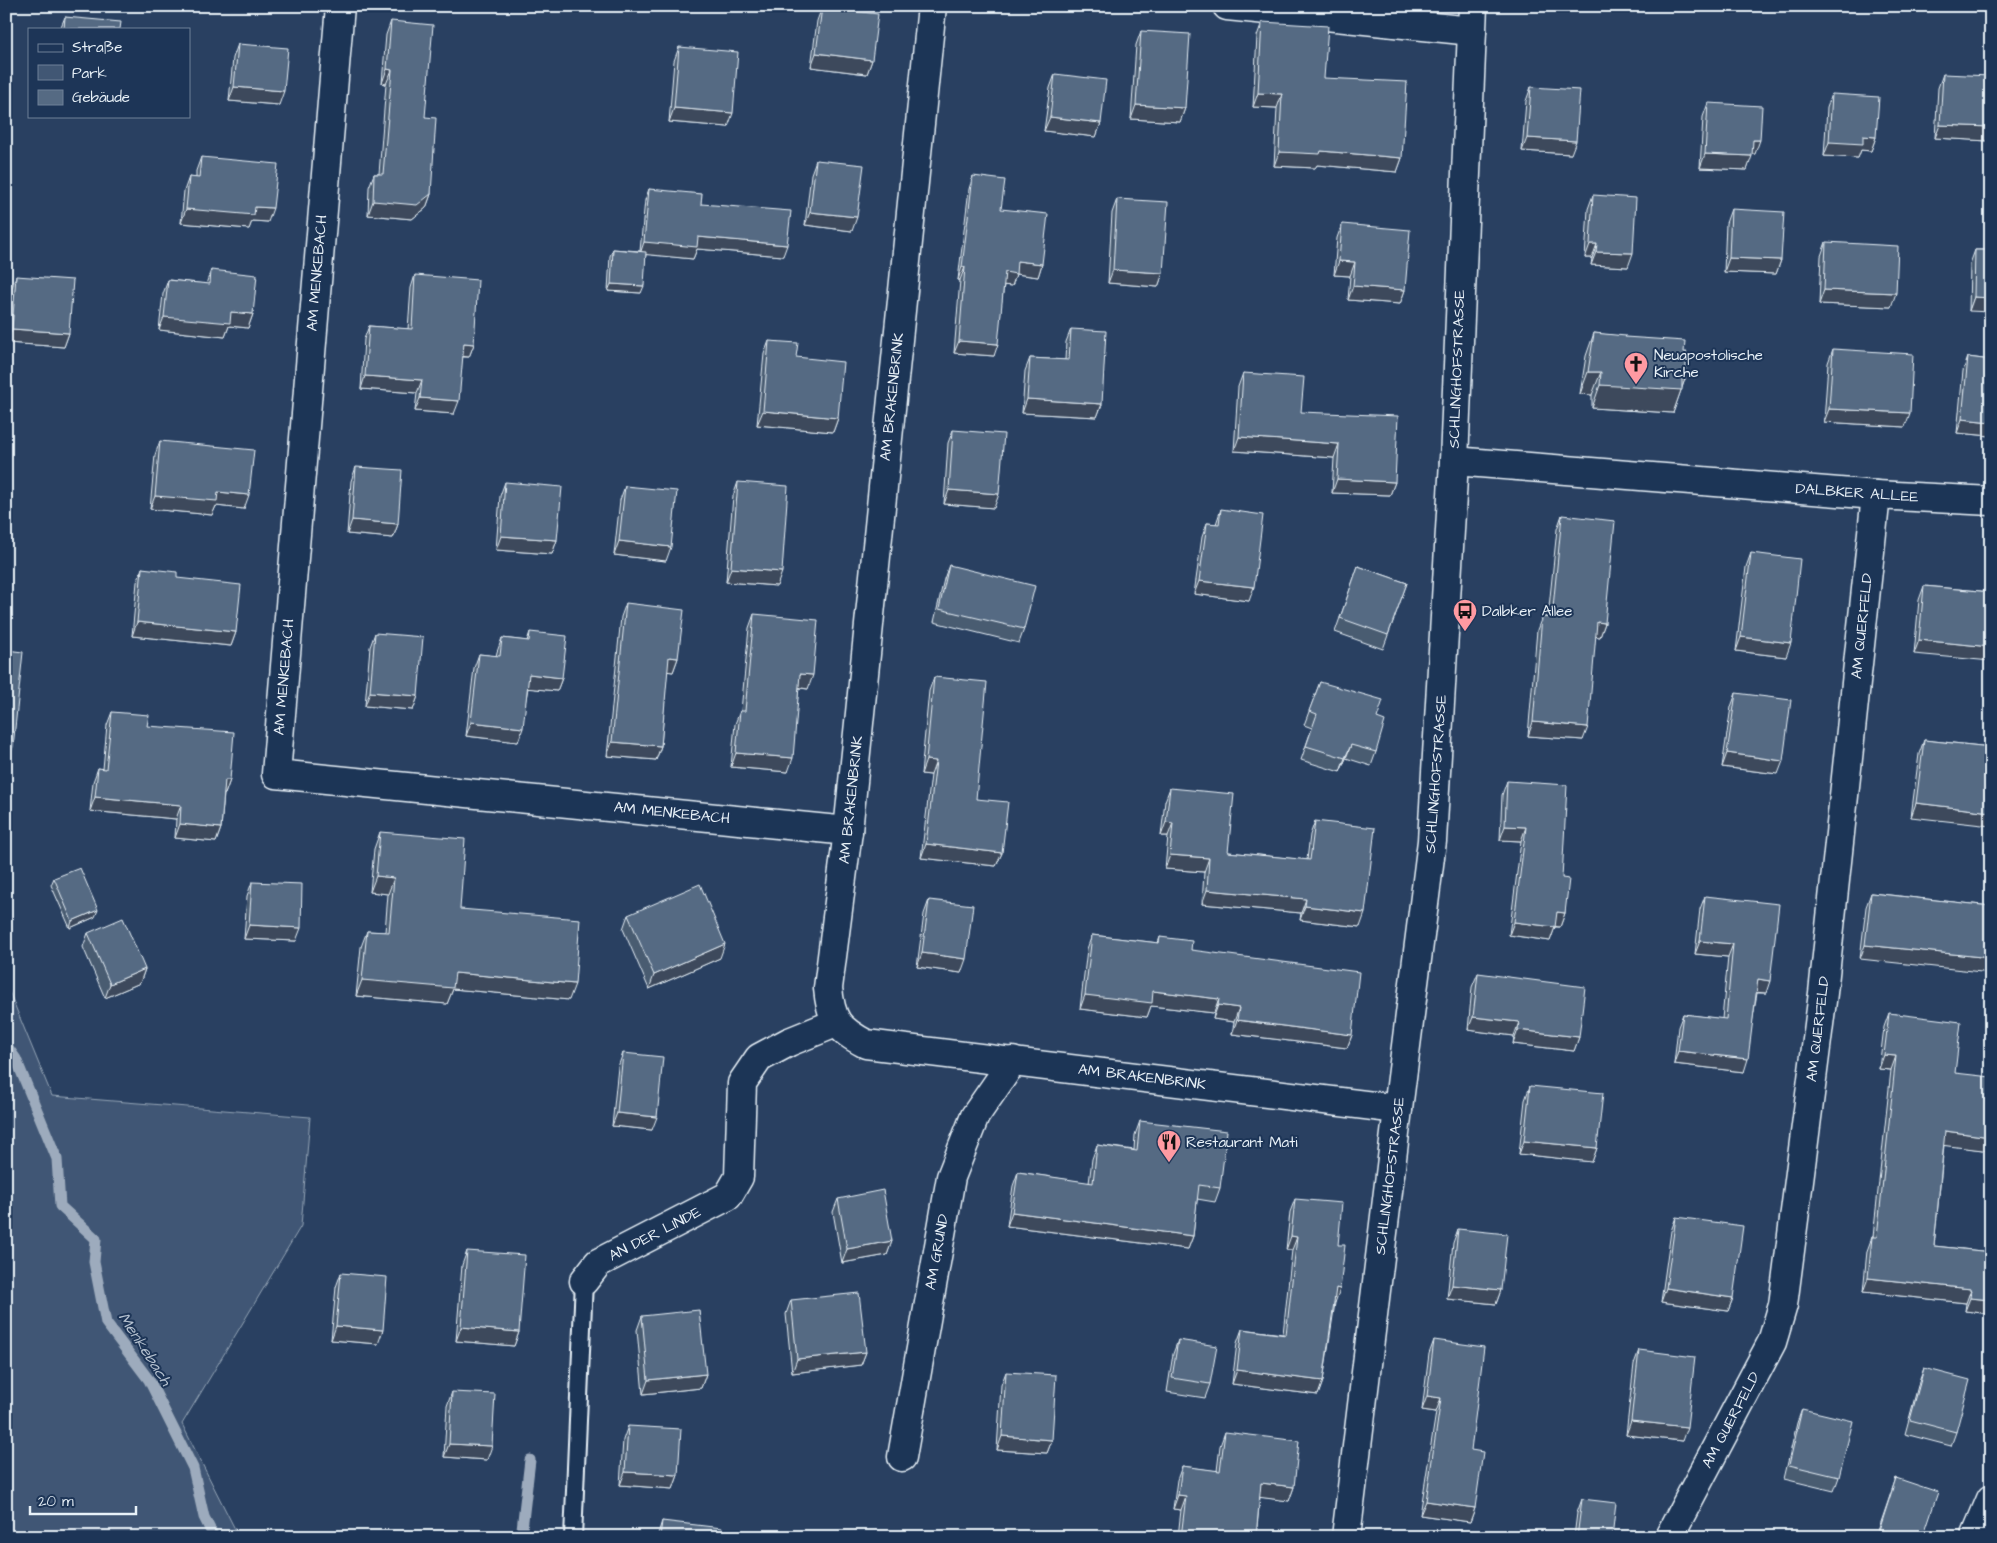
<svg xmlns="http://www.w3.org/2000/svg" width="1997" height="1543" viewBox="0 0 1997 1543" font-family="'Architects Daughter',sans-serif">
<rect width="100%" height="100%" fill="#294061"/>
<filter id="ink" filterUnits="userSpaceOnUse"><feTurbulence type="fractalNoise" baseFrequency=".02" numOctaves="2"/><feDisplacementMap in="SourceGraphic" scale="10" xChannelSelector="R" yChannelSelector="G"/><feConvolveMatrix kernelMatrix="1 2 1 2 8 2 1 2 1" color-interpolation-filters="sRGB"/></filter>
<g filter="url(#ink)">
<polygon fill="#415774" stroke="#94a4b6" points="6,984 52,1096 310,1117 301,1226 182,1424 239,1537 6,1537"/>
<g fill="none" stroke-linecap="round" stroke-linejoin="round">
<g stroke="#9dabbd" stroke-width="11">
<polyline points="6,1045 16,1059 57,1159 60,1206 96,1239 94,1262 106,1323 149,1380 193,1468 204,1517 214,1537"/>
<polyline points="520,1537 522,1529 530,1460"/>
</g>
<defs>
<polyline id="service" points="573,1537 584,1281"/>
<g id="minor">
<polyline points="340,6 276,774 848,831"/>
<path d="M932,6L848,831L828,988C831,1021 838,1029 866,1044L1398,1109"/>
<polyline points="1227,6 1472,31"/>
<polyline points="1454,461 1876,495 1991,501"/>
<polyline points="584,1281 598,1263 728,1196 739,1177 742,1083 759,1058 789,1042 836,1023"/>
<polyline points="902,1457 951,1177 975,1116 1013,1061"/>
<polyline points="1346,1537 1398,1109 1432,841 1454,461 1473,6"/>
<polyline points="1669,1537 1772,1342 1783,1305 1823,993 1876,495"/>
<polyline points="1975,1537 1991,1499"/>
</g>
</defs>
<use href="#service" stroke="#e8f1f8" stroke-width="20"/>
<use href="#minor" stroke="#e8f1f8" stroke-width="31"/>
<use href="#service" stroke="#1d3557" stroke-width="16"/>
<use href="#minor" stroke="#1d3557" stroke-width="28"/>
</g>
<g fill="#495b71" stroke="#e8f1f8">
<polygon points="822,7 872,60 867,74 811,67 817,21"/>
<polygon points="65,17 120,29 60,29"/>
<polygon points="391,21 425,117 431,194 426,208 412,219 368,215 369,187 374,174 379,174 386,84 382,83 386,35"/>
<polygon points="1262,22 1324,78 1402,158 1397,172 1317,165 1315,168 1274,166 1277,108 1253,107 1257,36"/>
<polygon points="1141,31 1185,108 1180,122 1131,119 1136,45"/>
<polygon points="238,44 279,105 229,101 233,58"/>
<polygon points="679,47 728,127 669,122 674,61"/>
<polygon points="1055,74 1101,123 1096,137 1044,131 1050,88"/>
<polygon points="1943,74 1988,141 1935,138 1938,88"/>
<polygon points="1531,87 1571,154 1522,151 1526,101"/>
<polygon points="1832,94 1876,137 1871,151 1861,150 1858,158 1824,156 1827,108"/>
<polygon points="1708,103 1755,154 1752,154 1747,170 1700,168 1703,117"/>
<polygon points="201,157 268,222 252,221 249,229 181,223 184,191 189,177 196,178 196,171"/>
<polygon points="816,160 852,231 805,225 811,174"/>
<polygon points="973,176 1001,209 1042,264 1038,277 1016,274 1012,286 1004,285 994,356 954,353 960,280 958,280 969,189"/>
<polygon points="649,189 701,204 783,256 697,249 693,259 646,254 641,293 608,291 610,256 613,249 640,251 645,200"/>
<polygon points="1593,195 1628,267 1591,265 1592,258 1585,258 1588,209"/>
<polygon points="1117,199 1163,273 1158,287 1108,283 1112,213"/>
<polygon points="1731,209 1781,260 1776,274 1724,272 1726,223"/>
<polygon points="1342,224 1405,290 1400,304 1348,300 1350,276 1334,275 1337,238"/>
<polygon points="1826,242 1891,307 1819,304 1821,256"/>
<polygon points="1975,250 1991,250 1969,311 1970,264"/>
<polygon points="211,270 253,314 248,328 229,326 225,337 159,330 163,294 168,280 206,284"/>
<polygon points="415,275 474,344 469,357 462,357 454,414 415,411 417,393 361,389 364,339 369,326 408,329 411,288"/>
<polygon points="16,276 69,333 64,347 7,343 11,290"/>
<polygon points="1071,329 1102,404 1097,417 1022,413 1025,371 1030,358 1065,360 1066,342"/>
<polygon points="1594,333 1625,337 1684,352 1685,379 1673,413 1592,408 1592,395 1580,394 1586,356"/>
<polygon points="769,341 796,357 838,418 833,432 757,425 764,354"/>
<polygon points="1833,349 1905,427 1824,422 1828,363"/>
<polygon points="1968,357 1991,360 1991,436 1957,433 1963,371"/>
<polygon points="1243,373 1301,412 1395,482 1390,495 1332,493 1334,458 1234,451 1238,387"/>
<polygon points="953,430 994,508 944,504 948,443"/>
<polygon points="160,441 244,509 216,506 212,515 150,509 155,455"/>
<polygon points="356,467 398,524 393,538 347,534 351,481"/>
<polygon points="505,482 557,540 552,554 496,550 500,496"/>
<polygon points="738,482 777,586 726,582 733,496"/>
<polygon points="625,486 666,561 614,555 620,500"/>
<polygon points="1221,509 1249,601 1194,594 1202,537 1207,523 1216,524"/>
<polygon points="1562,515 1605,623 1600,637 1595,636 1583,740 1528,736 1537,630 1542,617 1548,617 1557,529"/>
<polygon points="1751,553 1786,657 1736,651 1746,567"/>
<polygon points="949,565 1024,629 1019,643 934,622 944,579"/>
<polygon points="1358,566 1407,583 1383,649 1335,632"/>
<polygon points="142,568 177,578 236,632 231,646 132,636 137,582"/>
<polygon points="1924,586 1991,592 1914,654 1919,600"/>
<polygon points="626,603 678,658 673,672 667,671 661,746 656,760 607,756 621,617"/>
<polygon points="754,614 808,689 799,688 788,772 731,767 735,724 740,711 741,711 749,628"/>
<polygon points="530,632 562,678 557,691 528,688 518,742 466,736 474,668 479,654 496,656 497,652 502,638 527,641"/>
<polygon points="375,633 418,696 413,710 365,706 370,647"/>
<polygon points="934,677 976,799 1002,853 996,866 921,858 931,775 921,774 929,691"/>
<polygon points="1320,682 1377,718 1376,752 1371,766 1346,758 1340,772 1301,760 1312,728 1304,725"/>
<polygon points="1736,693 1778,774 1722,767 1731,707"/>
<polygon points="112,712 147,726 230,780 225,794 224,794 221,828 216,842 175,838 176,819 90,811 93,782 98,768 103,769 107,725"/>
<polygon points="1924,740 1991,747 1911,817 1919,754"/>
<polygon points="1507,781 1562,878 1565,913 1560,927 1555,927 1550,941 1509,935 1521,841 1500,840 1502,795"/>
<polygon points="1170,788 1228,852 1307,860 1310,835 1315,821 1360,927 1300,920 1301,913 1202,904 1204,872 1165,869 1168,836 1161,836 1165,801"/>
<polygon points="380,832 460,909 569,1000 453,989 447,1004 356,996 361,947 367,931 385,932 388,894 370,892 374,849"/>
<polygon points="54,878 95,917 70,928 51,885"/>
<polygon points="252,882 296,941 244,939 247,896"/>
<polygon points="1871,893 1991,906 1860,959 1866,907"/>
<polygon points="1705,896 1766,993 1757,993 1744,1072 1674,1064 1678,1027 1683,1014 1722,1019 1728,957 1695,954 1700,909"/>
<polygon points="929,900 961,973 917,967 924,914"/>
<polygon points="628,915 720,958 649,989 623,929"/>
<polygon points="88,933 145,969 140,983 105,998 83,947"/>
<polygon points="1092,935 1158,943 1160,937 1191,950 1352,1035 1347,1048 1232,1034 1234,1022 1213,1019 1214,1013 1151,1006 1147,1017 1080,1009 1087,949"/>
<polygon points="1478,973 1579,1037 1574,1051 1513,1044 1514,1036 1468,1030 1472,987"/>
<polygon points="1889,1013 1955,1073 1991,1151 1944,1145 1934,1246 1991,1252 1991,1314 1965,1311 1966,1303 1863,1292 1867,1251 1872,1237 1873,1237 1891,1070 1879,1069 1884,1027"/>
<polygon points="623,1053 652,1130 612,1126 618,1067"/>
<polygon points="1530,1086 1597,1148 1592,1162 1519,1154 1525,1100"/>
<polygon points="1140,1121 1220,1188 1215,1202 1197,1199 1193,1236 1188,1249 1007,1226 1013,1186 1018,1172 1089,1183 1092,1159 1097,1145 1134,1150 1135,1135"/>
<polygon points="838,1199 892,1241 887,1255 842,1263 833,1212"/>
<polygon points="1295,1199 1338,1245 1335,1303 1323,1381 1318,1395 1232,1384 1237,1343 1242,1329 1283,1334 1292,1250 1286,1250 1290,1212"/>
<polygon points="1676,1217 1733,1298 1728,1311 1661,1302 1671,1231"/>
<polygon points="1458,1229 1501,1290 1496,1304 1447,1299 1453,1243"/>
<polygon points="467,1251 519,1332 514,1346 456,1341 462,1265"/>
<polygon points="341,1273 378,1344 331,1340 336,1287"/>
<polygon points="791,1300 866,1352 861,1365 792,1373 786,1314"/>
<polygon points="642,1316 706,1374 701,1388 643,1394 637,1330"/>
<polygon points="1178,1340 1210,1384 1205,1398 1167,1392 1173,1354"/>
<polygon points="1434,1340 1475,1508 1470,1522 1420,1515 1436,1412 1422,1410 1429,1354"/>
<polygon points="1639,1350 1682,1441 1626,1435 1634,1364"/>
<polygon points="1924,1368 1956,1432 1951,1446 1905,1434 1919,1382"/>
<polygon points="1006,1372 1052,1440 1047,1453 997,1450 1001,1385"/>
<polygon points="452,1392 487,1460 444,1457 447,1406"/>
<polygon points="1802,1409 1839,1477 1834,1491 1784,1479 1797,1423"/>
<polygon points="628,1426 678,1475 673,1489 620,1485 623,1440"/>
<polygon points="1225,1432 1294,1487 1289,1501 1260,1497 1256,1537 1178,1537 1181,1510 1173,1509 1177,1480 1182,1466 1217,1471 1220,1446"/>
<polygon points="1896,1478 1923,1537 1876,1537"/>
<polygon points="1582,1499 1612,1537 1574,1537 1577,1513"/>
<polygon points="662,1521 721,1537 657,1537"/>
</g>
<g fill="#3c4a5c" stroke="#e8f1f8">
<polygon points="1571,6 1610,6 1609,10 1570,8"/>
<polygon points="1909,6 1965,6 1964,10 1907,11"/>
<polygon points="816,53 872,60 867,74 811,67"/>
<polygon points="387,69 392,70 386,84 382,83"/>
<polygon points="234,87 284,91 279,105 229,101"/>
<polygon points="1258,93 1282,94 1277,108 1253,107"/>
<polygon points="1136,105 1185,108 1180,122 1131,119"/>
<polygon points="674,108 733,113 728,127 669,122"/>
<polygon points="1050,117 1101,123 1096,137 1044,131"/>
<polygon points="1940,125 1991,127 1991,133 1988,141 1935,138"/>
<polygon points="1863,136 1876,137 1871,151 1861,150 1858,158 1824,156 1829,142"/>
<polygon points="1527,138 1576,141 1571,154 1522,151"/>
<polygon points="1753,140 1760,140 1755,154 1748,154"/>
<polygon points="1321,151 1402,158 1397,172 1317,165 1315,168 1274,166 1279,152"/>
<polygon points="1705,154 1752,156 1747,170 1700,168"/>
<polygon points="431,194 426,208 412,219 368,215 373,201"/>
<polygon points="255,207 273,208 268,222 252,221 249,229 181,223 186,209"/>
<polygon points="810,212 857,217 852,231 805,225"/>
<polygon points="698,237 787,245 783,256 697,249 693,259 640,254 644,242"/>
<polygon points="1590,244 1597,244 1592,258 1585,258"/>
<polygon points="1596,252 1633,253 1628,267 1591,265"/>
<polygon points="1729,258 1781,260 1776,274 1724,272"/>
<polygon points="1017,261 1042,264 1038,277 1016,274 1012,286 1001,285 1005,272"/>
<polygon points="1339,261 1355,262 1350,276 1334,275"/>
<polygon points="962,267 965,267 960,280 958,280"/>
<polygon points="1113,270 1163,273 1158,287 1108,283"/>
<polygon points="611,284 644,286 641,293 608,291"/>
<polygon points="1353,286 1405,290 1400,304 1348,300"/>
<polygon points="1824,290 1896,293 1891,307 1819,304"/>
<polygon points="1974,297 1991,298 1991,312 1969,311"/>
<polygon points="231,312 253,314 248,328 229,326 225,337 159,330 164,317"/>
<polygon points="12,329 69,333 64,347 7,343"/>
<polygon points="959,341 998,344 994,356 954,353"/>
<polygon points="464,343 474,344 469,357 459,356"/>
<polygon points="1588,372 1601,372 1592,395 1580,394"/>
<polygon points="365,376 422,380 417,393 361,389"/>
<polygon points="1682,379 1685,379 1673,413 1592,408 1600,385"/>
<polygon points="420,398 459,401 454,414 415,411"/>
<polygon points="1027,399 1102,404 1097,417 1022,413"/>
<polygon points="1829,409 1910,413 1905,427 1824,422"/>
<polygon points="763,411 838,418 833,432 757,425"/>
<polygon points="1962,419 1991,422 1991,436 1957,433"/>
<polygon points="1239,437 1339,444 1334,458 1234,451"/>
<polygon points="1337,479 1395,482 1390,495 1332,493"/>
<polygon points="949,490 999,494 994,508 944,504"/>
<polygon points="218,492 249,495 244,509 216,506 212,515 150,509 155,496"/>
<polygon points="352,520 398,524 393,538 347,534"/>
<polygon points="501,536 557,540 552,554 496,550"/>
<polygon points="619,541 671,547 666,561 614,555"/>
<polygon points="731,568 782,572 777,586 726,582"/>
<polygon points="1199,581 1254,587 1249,601 1194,594"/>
<polygon points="137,622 236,632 231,646 132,636"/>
<polygon points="1597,622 1605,623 1600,637 1592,636"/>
<polygon points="1741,637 1791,643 1786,657 1736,651"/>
<polygon points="1919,640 1991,647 1991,661 1914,654"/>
<polygon points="669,657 678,658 673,672 664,671"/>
<polygon points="529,674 562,678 557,691 524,688"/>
<polygon points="800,674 813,675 808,689 795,687"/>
<polygon points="370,692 418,696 413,710 365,706"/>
<polygon points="471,722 523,728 518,742 466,736"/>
<polygon points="1533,722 1588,727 1583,740 1528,736"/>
<polygon points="612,742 661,746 656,760 607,756"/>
<polygon points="1351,745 1346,758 1340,772 1345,758"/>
<polygon points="6,746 13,747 8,761 6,761"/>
<polygon points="736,753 793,758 788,772 731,767"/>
<polygon points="1727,753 1783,761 1778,774 1722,767"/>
<polygon points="926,760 936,761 931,775 921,774"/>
<polygon points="225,780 230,780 225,794 220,794"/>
<polygon points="95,797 181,805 176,819 90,811"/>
<polygon points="1916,803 1991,812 1991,826 1911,817"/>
<polygon points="1166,822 1173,823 1168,836 1161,836"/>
<polygon points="180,824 221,828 216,842 175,838"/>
<polygon points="1505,826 1526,827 1521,841 1500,840"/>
<polygon points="926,844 1002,853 996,866 921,858"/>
<polygon points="1170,855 1209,858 1204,872 1165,869"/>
<polygon points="376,876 394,878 388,894 370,892"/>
<polygon points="1207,890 1306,899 1301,913 1202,904"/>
<polygon points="1305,906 1365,913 1360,927 1300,920"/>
<polygon points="98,910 95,917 70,928 72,921"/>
<polygon points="1557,912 1565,913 1560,927 1552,926"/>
<polygon points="1514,922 1555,927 1550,941 1509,935"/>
<polygon points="249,925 301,928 296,941 244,939"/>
<polygon points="1700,941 1733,944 1728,957 1695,954"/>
<polygon points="725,944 720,958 649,989 654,975"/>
<polygon points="1865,945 1991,958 1991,973 1860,959"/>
<polygon points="922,953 966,959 961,973 917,967"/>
<polygon points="145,969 140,983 105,998 110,984"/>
<polygon points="455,973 575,984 569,1000 453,989 447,1004 356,996 362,980"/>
<polygon points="1758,979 1770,981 1766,993 1753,992"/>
<polygon points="1153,991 1219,999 1214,1013 1151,1006 1147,1017 1080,1009 1085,995"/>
<polygon points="1218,1005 1239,1008 1234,1022 1213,1019"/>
<polygon points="1473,1017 1519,1022 1514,1036 1468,1030"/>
<polygon points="1237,1020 1352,1035 1347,1048 1232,1034"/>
<polygon points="1518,1030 1579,1037 1574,1051 1513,1044"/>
<polygon points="1678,1051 1748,1059 1744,1072 1674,1064"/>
<polygon points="1884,1055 1896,1056 1891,1070 1879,1069"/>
<polygon points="617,1113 657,1117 652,1130 612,1126"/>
<polygon points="1945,1131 1991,1137 1991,1151 1940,1145"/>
<polygon points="1524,1141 1597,1148 1592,1162 1519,1154"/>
<polygon points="1012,1212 1193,1236 1188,1249 1007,1226"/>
<polygon points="1291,1236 1297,1237 1292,1250 1286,1250"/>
<polygon points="892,1241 887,1255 842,1263 847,1249"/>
<polygon points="1868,1278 1971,1289 1966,1303 1863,1292"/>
<polygon points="1452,1285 1501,1290 1496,1304 1447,1299"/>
<polygon points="1336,1288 1340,1289 1335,1303 1331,1302"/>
<polygon points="1666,1288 1733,1298 1728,1311 1661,1302"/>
<polygon points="1970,1298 1991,1300 1991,1314 1965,1311"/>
<polygon points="336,1326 383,1330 378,1344 331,1340"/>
<polygon points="461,1327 519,1332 514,1346 456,1341"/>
<polygon points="866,1352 861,1365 792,1373 797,1359"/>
<polygon points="1237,1370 1323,1381 1318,1395 1232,1384"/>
<polygon points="706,1374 701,1388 643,1394 648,1380"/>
<polygon points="1427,1396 1441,1398 1436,1412 1422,1410"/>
<polygon points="1631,1421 1687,1427 1682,1441 1626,1435"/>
<polygon points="1002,1436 1052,1440 1047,1453 997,1450"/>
<polygon points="449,1444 492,1446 487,1460 444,1457"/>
<polygon points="625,1472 678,1475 673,1489 620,1485"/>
<polygon points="1261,1483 1294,1487 1289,1501 1257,1497"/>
<polygon points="1178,1495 1186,1496 1181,1510 1173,1509"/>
<polygon points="1426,1501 1475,1508 1470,1522 1420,1515"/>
</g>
<g fill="#556a83" stroke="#e8f1f8">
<polygon points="822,7 878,14 872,60 816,53"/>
<polygon points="65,17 121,22 120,29 64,29"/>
<polygon points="391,21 433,25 425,117 436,118 431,194 417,205 373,201 374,174 383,174 392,70 387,69"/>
<polygon points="1262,22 1328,26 1324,78 1407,82 1402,158 1321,151 1320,154 1279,152 1282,94 1258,93"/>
<polygon points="1141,31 1190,34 1185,108 1136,105"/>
<polygon points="238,44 288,48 284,91 234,87"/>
<polygon points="679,47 738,52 733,113 674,108"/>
<polygon points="1055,74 1106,80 1101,123 1050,117"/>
<polygon points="1943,74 1991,76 1991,127 1940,125"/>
<polygon points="1531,87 1580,90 1576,141 1527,138"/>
<polygon points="1832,94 1879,97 1876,137 1863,136 1863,144 1829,142"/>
<polygon points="1708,103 1762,106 1760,140 1753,140 1752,156 1705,154"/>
<polygon points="201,157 278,164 273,208 255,207 254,215 186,209 189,177 199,178"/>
<polygon points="816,160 864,165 857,217 810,212"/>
<polygon points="973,176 1005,180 1001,209 1048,214 1042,264 1017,261 1016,274 1005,272 998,344 959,341 965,267 962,267"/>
<polygon points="649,189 702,194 701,204 791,211 787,245 698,237 697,247 644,242"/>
<polygon points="1593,195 1636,198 1633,253 1596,252 1597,244 1590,244"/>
<polygon points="1117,199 1168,202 1163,273 1113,270"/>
<polygon points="1731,209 1784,212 1781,260 1729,258"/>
<polygon points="1342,224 1410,230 1405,290 1353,286 1355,262 1339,261"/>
<polygon points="1826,242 1898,246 1896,293 1824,290"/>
<polygon points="613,249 646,252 644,286 611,284"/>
<polygon points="1975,250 1991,250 1991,298 1974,297"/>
<polygon points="211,270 257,275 253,314 231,312 230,323 164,317 168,280 210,284"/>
<polygon points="415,275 478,280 474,344 464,343 459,401 420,398 422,380 365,376 369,326 412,329"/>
<polygon points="16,276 73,280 69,333 12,329"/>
<polygon points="1071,329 1106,331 1102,404 1027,399 1030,358 1069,360"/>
<polygon points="1594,333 1626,336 1625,337 1685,341 1684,352 1687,352 1685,379 1682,379 1682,390 1600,385 1601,372 1588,372"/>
<polygon points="769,341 798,343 796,357 843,362 838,418 763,411"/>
<polygon points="1833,349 1913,354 1910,413 1829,409"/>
<polygon points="1968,357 1991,360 1991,422 1962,419"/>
<polygon points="1243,373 1304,377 1301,412 1398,416 1395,482 1337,479 1339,444 1239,437"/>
<polygon points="953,430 1004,434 999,494 949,490"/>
<polygon points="160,441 254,450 249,495 218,492 217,501 155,496"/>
<polygon points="356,467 402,470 398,524 352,520"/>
<polygon points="505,482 562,487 557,540 501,536"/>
<polygon points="738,482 788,486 782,572 731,568"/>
<polygon points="625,486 677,491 671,547 619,541"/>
<polygon points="1221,509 1263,515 1254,587 1199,581 1207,523 1219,524"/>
<polygon points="1562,515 1615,521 1605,623 1597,622 1588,727 1533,722 1542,617 1552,618"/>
<polygon points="1751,553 1800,559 1791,643 1741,637"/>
<polygon points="949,565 1035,586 1024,629 939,609"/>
<polygon points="1358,566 1407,583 1388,635 1340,618"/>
<polygon points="142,568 177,572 177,578 241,585 236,632 137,622"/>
<polygon points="1924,586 1991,592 1991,647 1919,640"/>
<polygon points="626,603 684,610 678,658 669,657 661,746 612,742"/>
<polygon points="754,614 818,620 813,675 800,674 793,758 736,753 740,711 745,711"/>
<polygon points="530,632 567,636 562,678 529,674 523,728 471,722 479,654 500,656 502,638 529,641"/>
<polygon points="375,633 423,637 418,696 370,692"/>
<polygon points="6,650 23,652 13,747 6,746"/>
<polygon points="934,677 987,682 976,799 1008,802 1002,853 926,844 936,761 926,760"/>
<polygon points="1320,682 1383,700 1377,718 1385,721 1376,752 1351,745 1345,758 1306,746 1317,714 1309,711"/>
<polygon points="1736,693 1791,700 1783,761 1727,753"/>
<polygon points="112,712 149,715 147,726 234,732 230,780 225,780 221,828 180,824 181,805 95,797 98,768 106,769"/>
<polygon points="1924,740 1991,747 1991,812 1916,803"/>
<polygon points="1507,781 1567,785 1562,878 1569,879 1565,913 1557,912 1555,927 1514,922 1526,827 1505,826"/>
<polygon points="1170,788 1234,794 1228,852 1310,860 1315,821 1375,828 1365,913 1305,906 1306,899 1207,890 1209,858 1170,855 1173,823 1166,822"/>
<polygon points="380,832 465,839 460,909 580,919 575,984 455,973 453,988 362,980 367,931 389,932 394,878 376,876"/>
<polygon points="80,868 98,910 72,921 54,878"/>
<polygon points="252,882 302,884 301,928 249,925"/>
<polygon points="700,884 725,944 654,975 628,915"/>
<polygon points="1871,893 1991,906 1991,958 1865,945"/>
<polygon points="1705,896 1779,904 1770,981 1758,979 1748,1059 1678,1051 1683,1014 1726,1019 1733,944 1700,941"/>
<polygon points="929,900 973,905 966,959 922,953"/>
<polygon points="123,918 145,969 110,984 88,933"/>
<polygon points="1092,935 1159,943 1160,937 1192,941 1191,950 1359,972 1352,1035 1237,1020 1239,1008 1218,1005 1219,999 1153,991 1152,1003 1085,995"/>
<polygon points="1478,973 1585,987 1579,1037 1518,1030 1519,1022 1473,1017"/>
<polygon points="1889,1013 1961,1022 1955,1073 1991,1077 1991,1137 1945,1131 1934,1246 1991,1252 1991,1300 1970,1298 1971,1289 1868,1278 1872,1237 1877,1237 1896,1056 1884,1055"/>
<polygon points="623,1053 663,1057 657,1117 617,1113"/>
<polygon points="1530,1086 1603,1093 1597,1148 1524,1141"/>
<polygon points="1140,1121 1227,1131 1220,1188 1199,1185 1193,1236 1012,1212 1018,1172 1093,1183 1097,1145 1137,1151"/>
<polygon points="883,1190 892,1241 847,1249 838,1199"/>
<polygon points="1295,1199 1342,1203 1338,1245 1345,1245 1340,1289 1336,1288 1323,1381 1237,1370 1242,1329 1286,1335 1297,1237 1291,1236"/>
<polygon points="1676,1217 1743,1226 1733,1298 1666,1288"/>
<polygon points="1458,1229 1507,1234 1501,1290 1452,1285"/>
<polygon points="467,1251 525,1255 519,1332 461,1327"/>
<polygon points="341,1273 387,1277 383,1330 336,1326"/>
<polygon points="859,1293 866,1352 797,1359 791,1300"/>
<polygon points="699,1310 706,1374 648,1380 642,1316"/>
<polygon points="1178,1340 1217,1346 1210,1384 1172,1378"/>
<polygon points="1434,1340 1484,1347 1471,1450 1483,1452 1475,1508 1426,1501 1441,1398 1427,1396"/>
<polygon points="1639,1350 1695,1357 1687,1427 1631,1421"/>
<polygon points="1924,1368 1970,1380 1956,1432 1910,1420"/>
<polygon points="1006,1372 1056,1375 1052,1440 1002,1436"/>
<polygon points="452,1392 495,1394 492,1446 449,1444"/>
<polygon points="1802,1409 1853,1421 1839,1477 1789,1465"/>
<polygon points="628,1426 681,1429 678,1475 625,1472"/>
<polygon points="1225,1432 1299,1441 1294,1487 1261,1483 1256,1537 1181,1537 1186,1496 1178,1495 1182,1466 1220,1471"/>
<polygon points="1896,1478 1938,1492 1923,1537 1898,1537 1879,1531"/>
<polygon points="1582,1499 1616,1503 1612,1537 1577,1537"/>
<polygon points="662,1521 722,1528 721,1537 660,1537"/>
</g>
</g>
<defs>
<symbol id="church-pin" viewBox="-11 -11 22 30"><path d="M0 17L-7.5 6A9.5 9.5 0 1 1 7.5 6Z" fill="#ff9aa2" stroke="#1d3557"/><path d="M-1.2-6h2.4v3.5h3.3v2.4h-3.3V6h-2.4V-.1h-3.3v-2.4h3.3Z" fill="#111"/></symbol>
<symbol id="bus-pin" viewBox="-11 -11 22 30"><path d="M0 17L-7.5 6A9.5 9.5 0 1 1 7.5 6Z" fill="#ff9aa2" stroke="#1d3557"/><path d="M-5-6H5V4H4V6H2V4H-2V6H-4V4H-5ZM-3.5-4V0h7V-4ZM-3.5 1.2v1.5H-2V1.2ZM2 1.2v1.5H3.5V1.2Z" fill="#111"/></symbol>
<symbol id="restaurant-pin" viewBox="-11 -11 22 30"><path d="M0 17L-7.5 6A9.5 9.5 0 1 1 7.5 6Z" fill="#ff9aa2" stroke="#1d3557"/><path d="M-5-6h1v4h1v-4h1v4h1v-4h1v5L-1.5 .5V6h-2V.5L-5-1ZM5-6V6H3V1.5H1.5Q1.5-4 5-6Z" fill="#111"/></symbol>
</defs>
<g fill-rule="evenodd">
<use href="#church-pin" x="1622" y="350" width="28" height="38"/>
<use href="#bus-pin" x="1451" y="597" width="28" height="38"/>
<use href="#restaurant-pin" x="1155" y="1128" width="28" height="38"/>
</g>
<g text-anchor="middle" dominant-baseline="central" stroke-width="4" stroke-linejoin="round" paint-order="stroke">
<g font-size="15" fill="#e8f1f8" stroke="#1d3557">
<text transform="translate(317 273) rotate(-85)">AM MENKEBACH</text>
<text transform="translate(1457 369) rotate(-88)">SCHLINGHOFSTRASSE</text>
<text transform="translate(892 397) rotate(-84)">AM BRAKENBRINK</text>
<text transform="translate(1857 493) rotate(4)">DALBKER ALLEE</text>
<text transform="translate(1862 626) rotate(-84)">AM QUERFELD</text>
<text transform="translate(284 677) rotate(-85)">AM MENKEBACH</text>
<text transform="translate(1436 774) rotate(-86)">SCHLINGHOFSTRASSE</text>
<text transform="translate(851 800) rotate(-84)">AM BRAKENBRINK</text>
<text transform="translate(672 813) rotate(6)">AM MENKEBACH</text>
<text transform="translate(1818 1029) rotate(-83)">AM QUERFELD</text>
<text transform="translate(1142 1077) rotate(7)">AM BRAKENBRINK</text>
<text transform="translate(1390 1176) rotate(-83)">SCHLINGHOFSTRASSE</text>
<text transform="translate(655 1234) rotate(-27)">AN DER LINDE</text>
<text transform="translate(937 1252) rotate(-80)">AM GRUND</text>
<text transform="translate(1731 1420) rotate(-62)">AM QUERFELD</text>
</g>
<g font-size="15" fill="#e8f1f8" stroke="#1d3557" text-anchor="start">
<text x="1654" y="355">Neuapostolische<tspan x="1654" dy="17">Kirche</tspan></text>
<text x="1482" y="611">Dalbker Allee</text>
<text x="1186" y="1142">Restaurant Mati</text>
</g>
<g font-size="16" font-style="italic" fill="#b6c2d0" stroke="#1d3557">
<text transform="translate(145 1349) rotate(57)">Menkebach</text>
</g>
</g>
<rect width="1997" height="1543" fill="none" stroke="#1d3557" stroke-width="25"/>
<rect x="12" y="12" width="1972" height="1518" fill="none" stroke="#e8f1f8" stroke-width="2" filter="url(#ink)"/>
<rect x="28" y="28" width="162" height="90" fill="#1d3557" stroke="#6e8097"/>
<rect x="38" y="44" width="25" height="8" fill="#1d3557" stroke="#6e8097"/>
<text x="72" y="52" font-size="15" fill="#e8f1f8">Straße</text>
<rect x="38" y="65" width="25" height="15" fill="#415774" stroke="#6e8097"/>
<text x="72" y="78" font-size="15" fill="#e8f1f8">Park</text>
<rect x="38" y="90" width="25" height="15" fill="#556a83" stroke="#6e8097"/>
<text x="72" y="102" font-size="15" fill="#e8f1f8">Gebäude</text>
<path d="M30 1506v8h106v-8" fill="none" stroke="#e8f1f8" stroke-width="2.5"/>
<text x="38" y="1506" font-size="15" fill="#e8f1f8" stroke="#1d3557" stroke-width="4" paint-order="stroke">20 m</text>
</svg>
